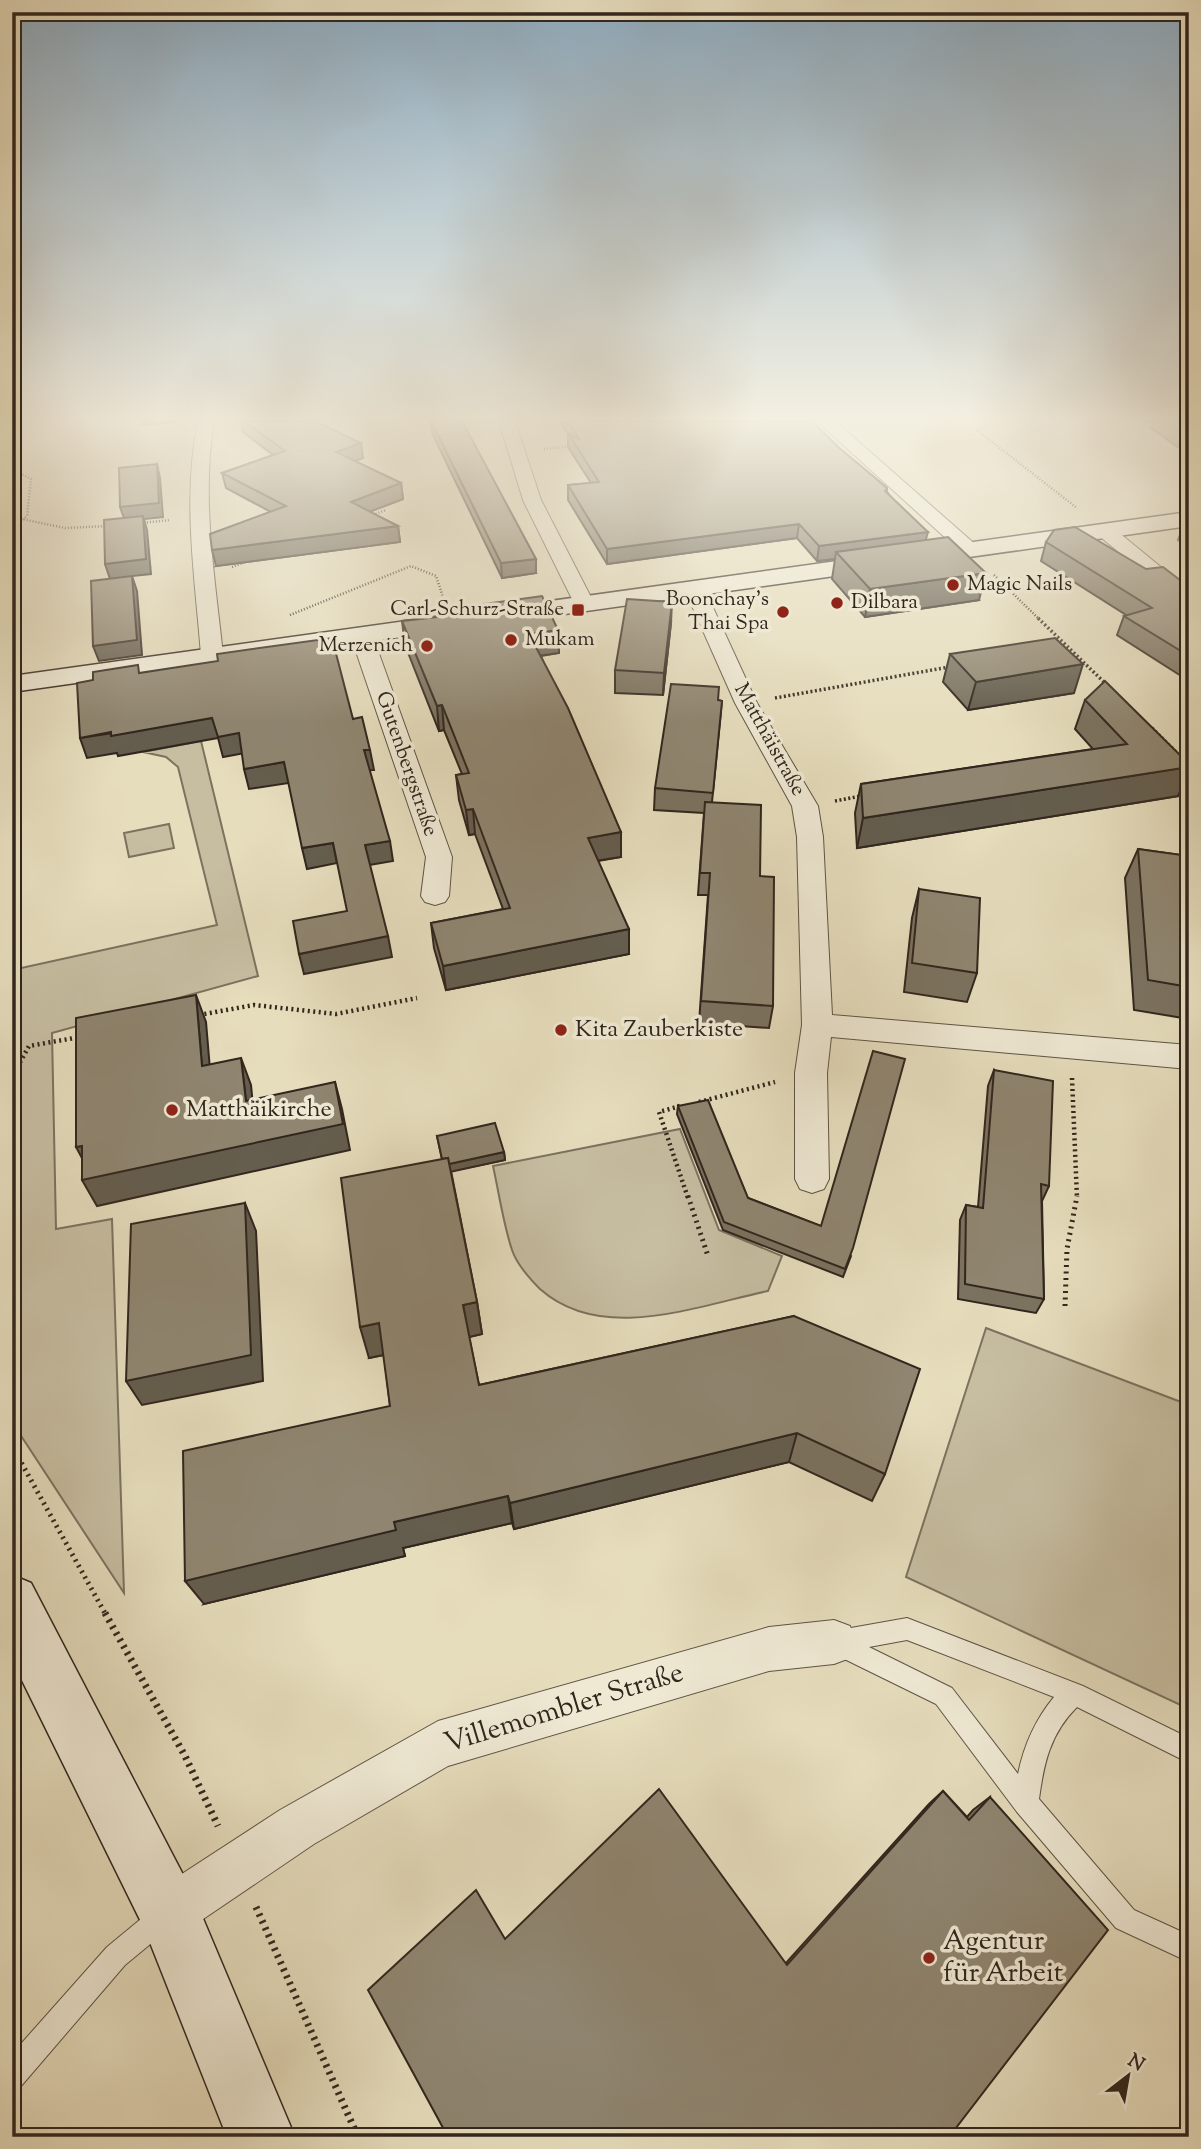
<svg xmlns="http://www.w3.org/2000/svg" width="1201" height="2149" viewBox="0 0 1201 2149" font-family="'Sorts Mill Goudy',serif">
<rect width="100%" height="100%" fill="#e6ddbd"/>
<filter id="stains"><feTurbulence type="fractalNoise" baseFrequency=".00286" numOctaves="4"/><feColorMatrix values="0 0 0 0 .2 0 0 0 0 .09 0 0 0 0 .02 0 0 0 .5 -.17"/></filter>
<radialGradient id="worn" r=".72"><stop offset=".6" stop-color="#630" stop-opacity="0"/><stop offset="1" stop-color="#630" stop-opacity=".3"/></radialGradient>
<g fill="#c7bea2" stroke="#7c7260" stroke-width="2">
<polygon points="201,741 258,976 52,1033 56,1229 112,1219 124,1593 12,1422 12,970 217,925 178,767 166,757 143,752"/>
<polygon points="169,824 174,848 129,857 124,833"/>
<path d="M680,1129L719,1230L782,1256L768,1291C696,1306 602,1344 540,1289C529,1278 517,1265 512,1250C503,1223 499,1193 493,1166Z"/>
<polygon points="986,1328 1189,1405 1189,1709 906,1577"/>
</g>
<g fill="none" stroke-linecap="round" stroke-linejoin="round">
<defs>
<g id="lane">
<path d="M907,1618L1083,1686L1189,1738V1763L1077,1707C1050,1734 1044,1763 1039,1799L1134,1910L1189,1935V1962L1116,1928L1017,1812L936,1704L826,1650L823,1642L826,1634L834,1631ZM907,1640L1054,1697C1035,1720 1024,1745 1018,1774L952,1688L869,1647Z"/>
<polygon points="162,1905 171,1909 175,1918 171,1927 125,1965 22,2085 12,2089 12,2054 107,1947 153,1909"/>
</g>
<g id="street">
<path d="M198,421H214C201,499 215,577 223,655L220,660H204L201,655C195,577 182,499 198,421Z"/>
<polygon points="499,421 515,421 541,500 594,603 591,607 577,607 574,603 523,500"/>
<polygon points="817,421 835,421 976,545 979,549 976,553 962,553"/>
<polygon points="1105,525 1112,527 1189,590 1189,606 1182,604 1098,535 1096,531"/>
<polygon points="694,582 701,584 704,588 757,703 818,806 823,837 832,1015 1189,1045 1189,1069 831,1037 827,1073 829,1179 824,1189 812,1193 800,1189 795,1179 795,1073 802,1025 797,837 792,806 735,703 684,588 687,584"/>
<polygon points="361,628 369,629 372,634 452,857 449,896 445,902 435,905 425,902 421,896 426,857 350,634 353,629"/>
<polygon points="834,1620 850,1626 856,1642 850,1658 834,1664 769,1671 448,1766 314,1844 187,1930 169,1938 151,1930 143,1912 151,1894 280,1810 438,1721 769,1627"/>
</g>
<g id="secondary">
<polygon points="1189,512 1189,526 12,692 12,676"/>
<polygon points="12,1575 31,1583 191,1890 295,2137 227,2137 145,1930 12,1660"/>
</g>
</defs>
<use href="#lane" stroke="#5e5445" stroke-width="2"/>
<use href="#street" stroke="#5e5445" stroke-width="2"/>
<use href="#secondary" stroke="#31261d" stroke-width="3"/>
<g stroke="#31261d" stroke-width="2.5" stroke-dasharray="1 2" stroke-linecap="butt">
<polyline points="993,421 978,431 1077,508"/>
<polyline points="544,449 574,446"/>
<polyline points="12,469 31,479 27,517"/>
<polyline points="370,516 386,510"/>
<polyline points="12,517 65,528 107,526"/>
<polyline points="141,523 170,520"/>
<polyline points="12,525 26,517"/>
<polyline points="232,567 250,560"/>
<polyline points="994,575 1040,620"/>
<polyline points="290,615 411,566 436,576 443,597"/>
</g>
<g stroke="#31261d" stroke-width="3.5" stroke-dasharray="2 2.5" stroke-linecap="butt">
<polyline points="1038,618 1108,686"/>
<polyline points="775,698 949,667"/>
<polyline points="1152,728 1176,752"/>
<polyline points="835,801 861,796"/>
</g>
<g stroke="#31261d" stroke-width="4.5" stroke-dasharray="2 3.5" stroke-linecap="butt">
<polyline points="199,1015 254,1005 336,1014 417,998"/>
<polyline points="12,1077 29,1046 80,1037"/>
<polyline points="1072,1078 1077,1198"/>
<polyline points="699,1102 775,1082"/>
<polyline points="680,1106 659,1112 688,1198"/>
</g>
<g stroke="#31261d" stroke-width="5" stroke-dasharray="2 4.5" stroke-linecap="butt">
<polyline points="688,1196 708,1256"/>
<polyline points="1065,1306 1067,1249 1077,1196"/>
<polyline points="12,1446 106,1615"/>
</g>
<g stroke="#31261d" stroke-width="7" stroke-dasharray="2.5 5" stroke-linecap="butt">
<polyline points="105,1613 185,1756 218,1826"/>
<polyline points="256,1907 358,2137"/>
</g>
<use href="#lane" fill="#efe9d4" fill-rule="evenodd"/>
<use href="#street" fill="#efe9d4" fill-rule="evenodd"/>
<use href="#secondary" fill="#efe9d4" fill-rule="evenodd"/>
</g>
<g fill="#7b7260" stroke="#31261d" stroke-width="2">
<polygon points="241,421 315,421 363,458 354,461 401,483 403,499 369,512 398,526 400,542 216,566 271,512 226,488 222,473 273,455 243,432"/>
<polygon points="430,421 536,573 502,578 432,433"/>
<polygon points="560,421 812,421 838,447 887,488 887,492 926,540 979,600 865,617 832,579 835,559 817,561 797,538 607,564 568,500 568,485 591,483 568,447 568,435"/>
<polygon points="1147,421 1189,421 1189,453 1185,452 1151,428 1152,423"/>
<polygon points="1189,521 1189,548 1178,540 1185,522"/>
<polygon points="1046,542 1146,569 1189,587 1183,582 1189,568 1189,681 1117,635 1124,616 1126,615 1041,561"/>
<polygon points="462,607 558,630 559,653 541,656 621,857 598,861 629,954 446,990 434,948 431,923 503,909 475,834 469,835 459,800 456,775 462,774 444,730 439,731 405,645 402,621 463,614"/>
<polygon points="671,623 663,695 615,693 615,670"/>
<polygon points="950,654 1074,693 968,710 943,682"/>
<polygon points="718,700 722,701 712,802 760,876 773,1006 769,1028 699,1023 708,895 698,895 704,813 654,810 655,788"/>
<polygon points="1085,700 1189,764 1189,771 1178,796 857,848 855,813 861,784 1093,749 1075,729"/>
<polygon points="1138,849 1189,856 1189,1019 1134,1010 1125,878"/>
<polygon points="919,889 977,973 967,1002 904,992 912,918"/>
<polygon points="994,1070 1049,1186 1042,1201 1044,1299 1036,1313 958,1299 960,1220 966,1205 978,1207 988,1086"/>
<polygon points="678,1106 748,1198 821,1226 851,1256 843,1277 723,1230 677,1114"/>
<polygon points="437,1136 504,1152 505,1160 451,1171 477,1302 482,1334 469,1337 479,1385 794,1316 885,1474 872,1501 789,1462 514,1529 512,1523 403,1548 405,1556 204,1604 390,1406 384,1355 369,1358 442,1159"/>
<polygon points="1189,1274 1189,1363 1187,1363 1183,1281"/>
<polygon points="943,1791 967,1817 973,1810 990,1797 949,2137 505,1939 786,1963 929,1804"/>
</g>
<g fill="#645d4e" stroke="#31261d" stroke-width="2">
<polygon points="142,421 175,421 175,422 143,425"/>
<polygon points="361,443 363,458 338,467 336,452"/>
<polygon points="157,464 160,478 163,517 144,519 147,530 151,574 132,576 137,591 142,655 99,661 93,646 110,579 105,564 125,521 120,507"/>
<polygon points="401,483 403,499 353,518 351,502"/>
<polygon points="799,524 797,538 607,564 607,549"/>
<polygon points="398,526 400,542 216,566 212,550"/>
<polygon points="928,532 924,546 836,552 835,559 817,561 819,546"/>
<polygon points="536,559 536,573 502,578 501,563"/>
<polygon points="986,573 979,600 865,617 870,589"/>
<polygon points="672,602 671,623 663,695 664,673"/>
<polygon points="558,630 559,653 530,657 529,634"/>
<polygon points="1083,664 1074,693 968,710 976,682"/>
<polygon points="442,705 444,730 439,731 437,706"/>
<polygon points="212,718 239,733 245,753 223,757 218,738 118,756 117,753 87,758 80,738"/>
<polygon points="364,750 370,750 374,770 368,770"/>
<polygon points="284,762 289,783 249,789 244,769"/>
<polygon points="1189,767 1189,771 1178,796 857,848 863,818"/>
<polygon points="473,809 475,834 469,835 466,810"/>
<polygon points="621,832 621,857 588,862 588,838"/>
<polygon points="390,841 393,861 369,865 365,845"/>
<polygon points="333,843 337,863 307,869 302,848"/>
<polygon points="629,929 629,954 446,990 443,966"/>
<polygon points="388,936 392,957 304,974 299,954"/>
<polygon points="196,995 206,1022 212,1093 202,1066"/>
<polygon points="241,1058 251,1085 255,1127 246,1101"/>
<polygon points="335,1082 342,1109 350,1150 97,1206 82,1180"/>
<polygon points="82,1146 90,1173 76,1147"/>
<polygon points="504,1152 505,1160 445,1173 444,1165"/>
<polygon points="245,1203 256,1231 263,1381 142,1405 126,1381"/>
<polygon points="477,1302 482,1334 469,1337 463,1305"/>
<polygon points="379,1323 388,1354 369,1358 360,1327"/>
<polygon points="797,1433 789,1462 514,1529 510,1503"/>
<polygon points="508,1496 512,1523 403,1548 405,1556 204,1604 185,1581 394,1522"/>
</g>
<g fill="#8f8570" stroke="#31261d" stroke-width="2">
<polygon points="244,421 315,421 361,443 336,452 401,483 351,502 398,526 212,550 210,534 286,506 222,473 285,451"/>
<polygon points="431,421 462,421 536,559 501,563"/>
<polygon points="568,421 812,421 838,447 887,488 885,491 928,532 819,546 799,524 607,549 568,485 599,482 568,433 580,440"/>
<polygon points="1165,421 1189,421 1189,436"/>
<polygon points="157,464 159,503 120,507 119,468"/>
<polygon points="143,516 146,559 105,564 104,520"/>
<polygon points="1075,527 1146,569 1163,567 1189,587 1189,656 1124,616 1152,608 1046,542 1054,530"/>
<polygon points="948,537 986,573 870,589 836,552"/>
<polygon points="132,576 137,640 93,646 91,581"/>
<polygon points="542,596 558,630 529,634 568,708 621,832 588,838 629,929 443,966 431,923 510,908 473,809 466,810 456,775 469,773 442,705 437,706 402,621 465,614 462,607"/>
<polygon points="627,599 672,602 664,673 615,670"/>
<polygon points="332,638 353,719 362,717 370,750 364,750 390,841 365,845 388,936 299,954 293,921 347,911 333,843 302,848 284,762 244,769 239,733 218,737 212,718 111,736 111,732 80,738 77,683 93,680 93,672 138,665 139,673 218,661 217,654"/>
<polygon points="1055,638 1083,664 976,682 950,654"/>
<polygon points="1105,681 1189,764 1189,767 863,818 861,784 1127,744 1085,700"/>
<polygon points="671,684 719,687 718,700 722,701 713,793 655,788"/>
<polygon points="705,802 761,805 760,876 774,877 773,1006 701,1001 710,873 700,873"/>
<polygon points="1138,849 1189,856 1189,987 1148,980"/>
<polygon points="919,889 980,898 977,973 912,963"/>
<polygon points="196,995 202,1066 241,1058 246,1101 335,1082 343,1124 82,1180 82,1146 76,1147 76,1018"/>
<polygon points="873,1051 905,1059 853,1248 845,1269 724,1222 678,1106 708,1100 748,1198 821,1226"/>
<polygon points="994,1070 1053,1081 1049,1186 1041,1184 1044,1299 965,1284 966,1205 983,1208"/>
<polygon points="495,1123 504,1152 449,1164 448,1158 442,1159 437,1136"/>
<polygon points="448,1158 477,1302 463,1305 479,1385 794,1316 920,1369 885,1474 797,1433 510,1503 508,1496 394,1522 396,1530 185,1581 183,1451 390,1406 379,1323 360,1327 341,1178"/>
<polygon points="245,1203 251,1355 126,1381 131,1224"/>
<polygon points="659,1789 787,1965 943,1791 969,1820 990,1797 1108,1930 949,2137 448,2137 368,1990 476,1890 505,1939"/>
</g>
<linearGradient id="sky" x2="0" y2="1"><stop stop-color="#8eacc1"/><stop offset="0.58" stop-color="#f4f0e1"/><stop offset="1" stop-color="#f4f0e1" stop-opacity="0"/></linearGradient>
<rect width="1201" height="722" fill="url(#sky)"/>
<g fill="#8f2418" stroke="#efe9d4" stroke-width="2.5">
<circle cx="953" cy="585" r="7"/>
<circle cx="837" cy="603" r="7"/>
<rect x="571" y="603" width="14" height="14" rx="3.5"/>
<circle cx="783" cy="612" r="7"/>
<circle cx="511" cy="640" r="7"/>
<circle cx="427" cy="646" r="7"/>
<circle cx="561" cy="1030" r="7"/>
<circle cx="172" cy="1110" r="7"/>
<circle cx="929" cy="1958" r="7"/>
</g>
<g text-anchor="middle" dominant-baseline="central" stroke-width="7" stroke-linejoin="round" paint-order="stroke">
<g font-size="21" fill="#31261d" stroke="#efe9d4" text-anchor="start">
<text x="967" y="585">Magic Nails</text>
<text x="769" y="600" text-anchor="end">Boonchay's<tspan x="769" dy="24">Thai Spa</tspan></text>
<text x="851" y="603">Dilbara</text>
<text x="564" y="610" text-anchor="end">Carl-Schurz-Straße</text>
<text x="525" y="640">Mukam</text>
<text x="413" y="646" text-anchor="end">Merzenich</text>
</g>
<g font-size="21" fill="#31261d" stroke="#efe9d4">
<text transform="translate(769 740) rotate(61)">Matthäistraße</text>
<text transform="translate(406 764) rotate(71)">Gutenbergstraße</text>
</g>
<g font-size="24" fill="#31261d" stroke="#efe9d4" text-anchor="start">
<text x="575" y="1030">Kita Zauberkiste</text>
<text x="186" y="1110">Matthäikirche</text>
</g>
<g font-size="28" fill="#31261d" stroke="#efe9d4">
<text transform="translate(564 1709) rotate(-17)">Villemombler Straße</text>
</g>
<g font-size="28" fill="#31261d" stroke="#efe9d4" text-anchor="start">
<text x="943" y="1942">Agentur<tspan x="943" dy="32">für Arbeit</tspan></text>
</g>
</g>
<rect width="1201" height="2149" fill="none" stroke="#e6ddbd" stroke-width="42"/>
<rect x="14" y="14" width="1173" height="2121" fill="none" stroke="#31261d" stroke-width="3.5"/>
<rect x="21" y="21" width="1159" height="2107" fill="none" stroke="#31261d" stroke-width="2"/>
<g transform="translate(1128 2076) rotate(31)" stroke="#efe9d4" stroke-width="5" paint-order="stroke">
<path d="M0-5L12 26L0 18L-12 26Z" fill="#31261d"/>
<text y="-10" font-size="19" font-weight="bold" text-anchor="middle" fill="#31261d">N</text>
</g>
<rect width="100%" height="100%" filter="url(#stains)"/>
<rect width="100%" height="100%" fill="url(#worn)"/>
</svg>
